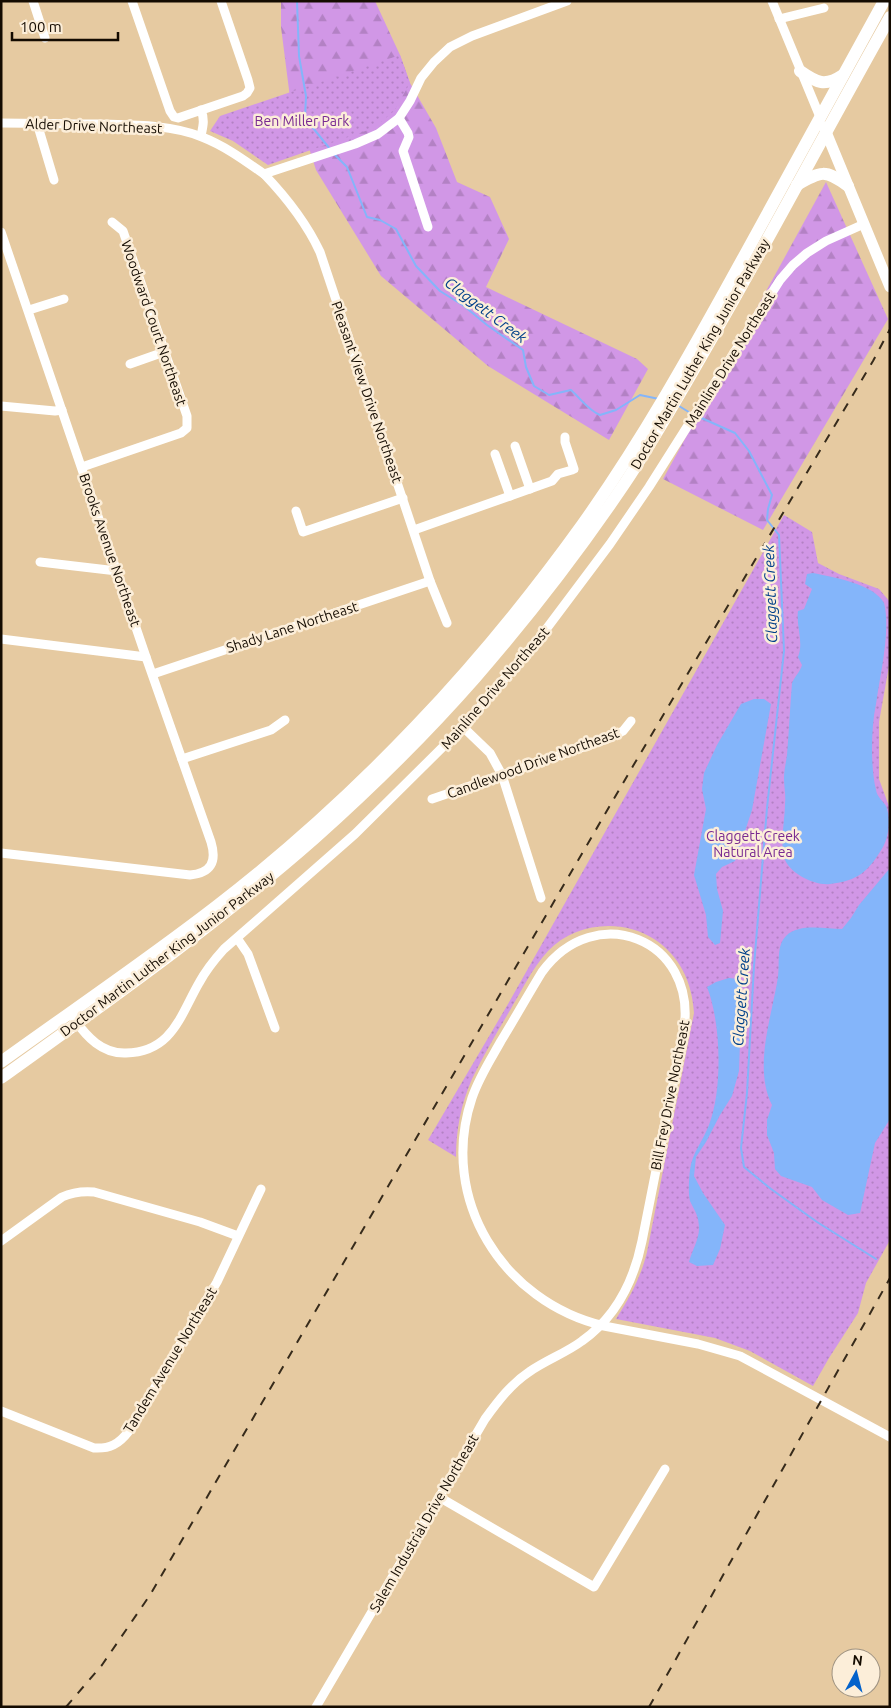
<svg xmlns="http://www.w3.org/2000/svg" width="891" height="1708" viewBox="0 0 891 1708" font-family="Ubuntu,sans-serif">
<defs>
<pattern id="forest-firs" width="22" height="20" patternUnits="userSpaceOnUse" patternTransform="scale(1.25)"><rect width="22" height="20" fill="#d197e6"/><path d="M5 1l3.5 6h-7zM16 11l3.5 6h-7z" fill="#b381c4"/></pattern>
<pattern id="park-dots" width="8" height="8" patternUnits="userSpaceOnUse" patternTransform="scale(1.25)"><rect width="8" height="8" fill="#d197e6"/><path d="M2 2h.1M6 6h.1" fill="none" stroke="#b381c4" stroke-width="1.8" stroke-linecap="round"/></pattern>
</defs>
<rect width="100%" height="100%" fill="#e6caa1"/>
<g fill="url(#forest-firs)">
<polygon points="281,1 375,1 400,55 410,83 436,128 457,182 490,197 509,239 486,287 637,359 648,369 609,440 488,366 381,276 316,170 309,148 294,129 281,27"/>
<polygon points="826,182 888,319 763,530 663,479"/>
</g>
<g fill="url(#park-dots)">
<polygon points="400,55 410,83 394,111 374,128 268,165 233,141 210,131 220,116"/>
<path d="M784,515L812,532L818,563L839,574L879,589L890,602V660L879,722V779L890,809V1240L866,1283L858,1313L829,1358L813,1386L750,1351L715,1338L616,1319C630,1297 641,1277 647,1252L694,1013C692,982 680,956 654,939C621,918 575,923 548,951C532,968 521,992 509,1012C496,1034 483,1056 472,1079C461,1104 456,1130 456,1157L428,1140L508,1004Z"/>
</g>
<g fill="#84b5fa">
<path d="M813,573C833,577 874,584 884,603C891,630 880,675 876,704C873,718 872,734 872,749C872,762 873,778 876,790C877,797 883,801 886,806C891,818 889,836 883,847C869,871 858,881 830,884C815,886 788,873 784,857C780,843 785,819 785,804C786,795 784,787 784,778C784,770 786,763 787,755C789,731 790,707 792,683C795,676 800,672 802,665L798,657C804,642 796,627 798,611L804,609L812,589L805,584L807,574Z"/>
<polygon points="754,699 764,699 771,704 752,810 735,861 722,867 716,874 717,889 723,911 720,943 715,945 708,937 706,915 694,875 706,809 702,789 704,773 717,745 741,704"/>
<path d="M890,868V1119L875,1143L860,1213L848,1215L822,1200L812,1187L781,1176L775,1169L774,1153L767,1135V1120L772,1105C753,1067 772,1016 778,977C780,963 776,946 786,936C799,923 825,929 842,929L851,918L859,905Z"/>
<path d="M729,978L738,979L742,985L739,1071L732,1096L720,1115L706,1142L696,1157L694,1176L703,1193L725,1225L720,1249L713,1265L697,1266L689,1262C692,1251 699,1239 699,1229C699,1215 695,1212 690,1201C688,1193 689,1178 690,1170C692,1153 703,1141 709,1125C723,1089 721,1022 707,987L716,982Z"/>
</g>
<g fill="none" stroke-linecap="round" stroke-linejoin="round">
<g stroke="#84b5fa" stroke-width="2">
<polyline points="297,1 299,56 306,96 305,118 330,149"/>
<path d="M335,155L347,167L367,217L380,220L396,229L416,266L440,291L464,306L487,325L523,350L526,367L534,386L549,395L571,390C581,399 588,410 600,415L616,410L640,395L659,399"/>
<polyline points="679,406 692,414"/>
<polyline points="697,416 735,433 749,451 772,495 768,509 767,520 779,535 784,651 767,808 754,966 747,1093 741,1148 744,1167 771,1189 817,1222 876,1259"/>
</g>
<g stroke="#fff" stroke-width="9">
<polyline points="33,1 45,38"/>
<polyline points="132,1 170,111 174,117 178,118 243,96 247,93 250,88 248,80 221,1"/>
<polyline points="772,1 820,117"/>
<polyline points="779,19 824,8"/>
<polyline points="399,118 408,133 409,137 403,151 428,227"/>
<path d="M1,123C33,123 65,124 97,124C132,125 169,124 202,137C225,146 244,160 264,174L355,144L378,134L399,118L410,101L421,78L434,62L450,47L472,36L567,1"/>
<polyline points="37,123 54,180"/>
<path d="M201,136C203,126 205,120 201,110"/>
<path d="M264,174C287,198 306,222 320,252L430,581L447,623"/>
<path d="M1,232L146,657L211,842C217,862 211,873 190,875L1,853"/>
<polyline points="29,310 64,299"/>
<polyline points="130,364 164,352"/>
<polyline points="1,406 55,411 62,410"/>
<polyline points="515,446 530,489"/>
<polyline points="495,454 510,496"/>
<polyline points="82,467 181,433 187,428 187,416 123,231 112,222"/>
<polyline points="296,511 303,532 403,498"/>
<polyline points="414,530 552,481 558,474 572,470 574,469 565,442 565,437"/>
<polyline points="40,562 117,571"/>
<polyline points="1,639 146,657"/>
<polyline points="153,674 430,581"/>
<polyline points="463,727 490,753 502,775 541,898"/>
<polyline points="182,759 271,730 285,720"/>
<polyline points="432,799 607,739 623,731 631,721"/>
<polyline points="237,938 248,954 275,1028"/>
<path d="M74,1019C87,1037 102,1054 126,1053C172,1052 180,1016 199,983C206,970 214,960 224,949L355,834L463,727L541,636L610,544L649,487L780,280L793,265L807,253L826,241L864,224"/>
<path d="M1,1241L62,1197C73,1192 82,1191 94,1192L200,1222L238,1236"/>
<path d="M1,1411L94,1448C110,1449 119,1444 129,1431L217,1282L261,1189"/>
<polyline points="439,1497 594,1587 665,1469"/>
<path d="M316,1707L485,1419C498,1401 511,1384 529,1372C546,1360 566,1353 582,1341C616,1317 634,1280 642,1241L684,1029C697,939 595,899 542,972C528,995 515,1018 501,1041C491,1059 479,1077 472,1098C438,1199 503,1302 604,1326L698,1344L740,1356L890,1437"/>
</g>
<polyline stroke="#fff" stroke-width="11" points="824,127 890,287"/>
<g stroke="#fff" stroke-width="12">
<path d="M800,71C817,83 825,87 843,75"/>
<path d="M797,185C821,171 825,169 848,186"/>
<path d="M1,1062C73,1010 147,960 218,905C288,851 355,790 416,726C476,663 531,596 582,525C642,441 692,351 742,260C789,174 837,88 884,1"/>
<path d="M1,1078C108,1001 216,925 315,838C371,788 425,735 475,678C529,616 579,551 625,483C664,424 698,362 733,301C786,207 837,111 890,17"/>
</g>
<g stroke="#372b1b" stroke-width="2" stroke-dasharray="9 9" stroke-linecap="butt">
<polyline points="66,1707 102,1665 150,1595 633,766 873,361 890,329"/>
<polyline points="649,1707 890,1278"/>
</g>
</g>
<g text-anchor="middle" dominant-baseline="central" stroke-width="5" stroke-linejoin="round" paint-order="stroke">
<g font-size="14" fill="#782991" stroke="#fceed9">
<text x="302" y="121">Ben Miller Park</text>
<text x="753" y="836">Claggett Creek<tspan x="753" dy="16">Natural Area</tspan></text>
</g>
<g font-size="14" fill="#140b00" stroke="#fceed9">
<text transform="translate(94 126) rotate(2)">Alder Drive Northeast</text>
<text transform="translate(154 323) rotate(71)">Woodward Court Northeast</text>
<text transform="translate(700 354) rotate(-60)">Doctor Martin Luther King Junior Parkway</text>
<text transform="translate(730 359) rotate(-58)">Mainline Drive Northeast</text>
<text transform="translate(367 392) rotate(71)">Pleasant View Drive Northeast</text>
<text transform="translate(110 550) rotate(71)">Brooks Avenue Northeast</text>
<text transform="translate(292 627) rotate(-18)">Shady Lane Northeast</text>
<text transform="translate(495 688) rotate(-49)">Mainline Drive Northeast</text>
<text transform="translate(533 763) rotate(-20)">Candlewood Drive Northeast</text>
<text transform="translate(167 954) rotate(-37)">Doctor Martin Luther King Junior Parkway</text>
<text transform="translate(670 1095) rotate(-79)">Bill Frey Drive Northeast</text>
<text transform="translate(170 1360) rotate(-59)">Tandem Avenue Northeast</text>
<text transform="translate(424 1523) rotate(-60)">Salem Industrial Drive Northeast</text>
</g>
<g font-size="15" font-style="italic" fill="#00408a" stroke="#fceed9">
<text transform="translate(486 310) rotate(37)">Claggett Creek</text>
<text transform="translate(770 594) rotate(-92)">Claggett Creek</text>
<text transform="translate(741 997) rotate(-86)">Claggett Creek</text>
</g>
</g>
<rect width="891" height="1708" fill="none" stroke="#140b00" stroke-width="5"/>
<g transform="translate(856 1673) rotate(7)"><circle r="24" fill="#fceed9" stroke="#9f9382"/>
<path d="M0-4L9 19L0 12L-9 19Z" fill="#0362cb"/>
<text y="-8" font-size="14" font-weight="bold" text-anchor="middle" fill="#140b00">N</text>
</g>
<path d="M12 32v8h106v-8" fill="none" stroke="#140b00" stroke-width="2.5"/>
<text x="20" y="32" font-size="15" fill="#140b00" stroke="#fceed9" stroke-width="4" paint-order="stroke">100 m</text>
</svg>
